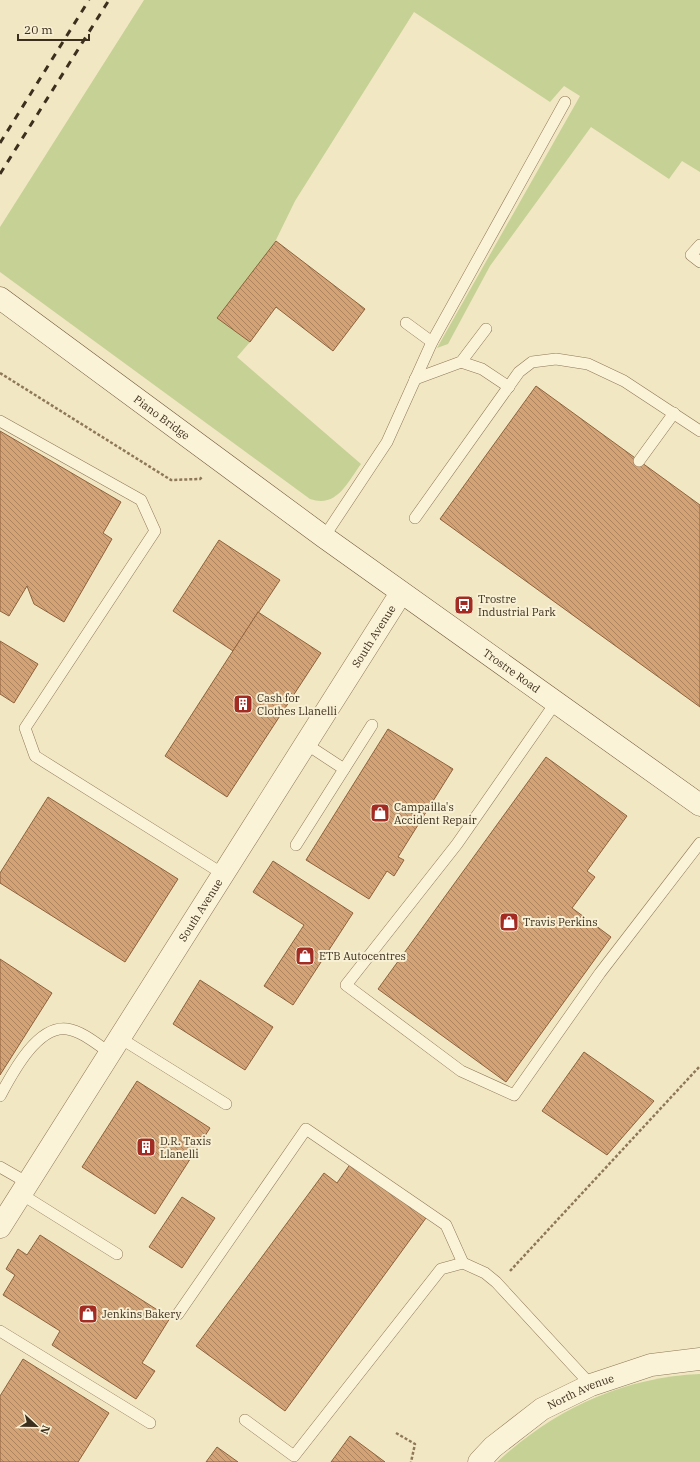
<svg xmlns="http://www.w3.org/2000/svg" width="700" height="1462" viewBox="0 0 700 1462" font-family="'IBM Plex Serif',serif">
<defs>
<pattern id="building-back-hatch" width="6" height="6" patternUnits="userSpaceOnUse"><rect width="6" height="6" fill="#d3a376"/><path d="M-1 5l2 2M0 0l6 6M5-1l2 2" fill="none" stroke="#ac8560"/></pattern>
</defs>
<rect width="100%" height="100%" fill="#f2e7c3"/>
<g fill="#c6d196">
<path d="M144,0H700V172L682,161L669,179L591,127L490,266L448,344L437,348L580,96L564,86L550,102L414,12L295,201L274,244L218,318L250,342L237,357L361,464C347,483 337,508 310,499L0,272V227Z"/>
<path d="M700,1374V1462H497C553,1410 623,1377 700,1374Z"/>
</g>
<g fill="url(#building-back-hatch)" stroke="#8f623c">
<polygon points="276,241 365,309 333,351 276,307 250,342 217,318"/>
<polygon points="536,386 700,505 700,707 440,519"/>
<polygon points="0,431 121,502 103,533 112,539 64,622 34,604 27,586 9,616 0,611"/>
<polygon points="219,540 280,580 233,651 173,611"/>
<polygon points="258,612 321,653 227,797 165,756"/>
<polygon points="0,641 38,664 14,703 0,694"/>
<polygon points="388,729 453,769 398,857 404,860 394,876 387,871 369,899 306,860"/>
<polygon points="546,757 627,816 587,871 595,877 572,908 611,937 506,1082 378,989"/>
<polygon points="48,797 178,879 125,962 0,883 0,873"/>
<polygon points="273,861 353,913 293,1005 264,986 304,925 253,892"/>
<polygon points="0,959 52,993 0,1075"/>
<polygon points="200,980 273,1027 245,1070 173,1024"/>
<polygon points="584,1052 654,1101 607,1155 542,1111"/>
<polygon points="137,1081 210,1128 155,1214 82,1167"/>
<polygon points="351,1163 426,1218 285,1411 196,1346 324,1173 337,1183"/>
<polygon points="182,1197 215,1218 182,1268 149,1247"/>
<polygon points="40,1235 170,1318 142,1363 155,1371 136,1399 52,1345 60,1331 3,1295 15,1275 6,1269 18,1249 27,1255"/>
<polygon points="23,1359 109,1413 78,1462 0,1462 0,1396"/>
<polygon points="350,1436 385,1462 331,1462"/>
<polygon points="217,1447 238,1462 206,1462"/>
</g>
<g fill="none" stroke-linecap="round" stroke-linejoin="round">
<defs>
<g id="service">
<polyline points="700,245 691,255 700,262"/>
<polyline points="406,323 432,342"/>
<polyline points="461,362 482,369 509,387"/>
<polyline points="415,379 461,362 486,329"/>
<polyline points="0,421 141,500 155,531 25,728 35,756 223,874"/>
<polyline points="639,461 674,413"/>
<polyline points="415,518 519,372 532,362 556,359 588,364 624,381 700,431"/>
<polyline points="324,537 387,442 432,342 565,102"/>
<polyline points="556,702 457,844 346,985 461,1071 514,1095 600,973 700,843"/>
<polyline points="306,744 344,769"/>
<polyline points="296,845 372,725"/>
<polyline points="120,1038 226,1104"/>
<path d="M0,1096C12,1074 37,1025 67,1029C82,1031 98,1045 110,1053"/>
<polyline points="0,1167 28,1183"/>
<polyline points="21,1194 117,1254"/>
<polyline points="178,1314 306,1129 446,1225 463,1263 485,1273 496,1282 591,1385"/>
<polyline points="0,1331 150,1423"/>
<polyline points="245,1420 294,1456 441,1269 463,1263"/>
</g>
<g id="minor">
<path id="s1" d="M0,1227L401,593"/>
<path id="s2" d="M479,1462L493,1447L542,1409L591,1385L651,1365L700,1359"/>
</g>
<g id="secondary">
<path id="s3" d="M0,298L324,537L700,805"/>
</g>
</defs>
<use href="#service" stroke="#8e7858" stroke-width="12"/>
<use href="#minor" stroke="#8e7858" stroke-width="23"/>
<use href="#secondary" stroke="#70593b" stroke-width="23"/>
<g stroke="#8e7858" stroke-width="2.5" stroke-dasharray="3 2" stroke-linecap="butt">
<polyline points="0,373 171,480 200,479 203,476"/>
<polyline points="510,1271 700,1066"/>
<polyline points="396,1433 415,1444 411,1462"/>
</g>
<use href="#service" stroke="#fbf3d8" stroke-width="11"/>
<use href="#minor" stroke="#fbf3d8" stroke-width="22"/>
<use href="#secondary" stroke="#fbf3d8" stroke-width="22"/>
<g stroke="#3d2f1d" stroke-width="3" stroke-dasharray="7 7" stroke-linecap="butt">
<polyline points="0,143 89,0"/>
<polyline points="0,174 109,0"/>
</g>
</g>
<defs>
<symbol id="bus-square" viewBox="-11 -11 22 22"><rect x="-9" y="-9" width="18" height="18" rx="4" fill="#a22b23" stroke="#f8f0d4"/><path d="M-5-6H5V4H4V6H2V4H-2V6H-4V4H-5ZM-3.5-4V0h7V-4ZM-3.5 1.2v1.5H-2V1.2ZM2 1.2v1.5H3.5V1.2Z" fill="#fff"/></symbol>
<symbol id="building-square" viewBox="-11 -11 22 22"><rect x="-9" y="-9" width="18" height="18" rx="4" fill="#a22b23" stroke="#f8f0d4"/><path d="M-4-6H4V6H1V3H-1V6H-4ZM-2.5-4.3h1.7v1.8h-1.7ZM.8-4.3h1.7v1.8H.8ZM-2.5-1h1.7V.8h-1.7ZM.8-1h1.7V.8H.8Z" fill="#fff"/></symbol>
<symbol id="shop-square" viewBox="-11 -11 22 22"><rect x="-9" y="-9" width="18" height="18" rx="4" fill="#a22b23" stroke="#f8f0d4"/><path d="M-5-2.5h2.3a2.7 3.5 0 0 1 5.4 0H5L5.5 6h-11ZM-1.5-2.5h3a1.5 2.3 0 0 0-3 0Z" fill="#fff"/></symbol>
</defs>
<g fill-rule="evenodd">
<use href="#bus-square" x="453" y="594" width="22" height="22"/>
<use href="#building-square" x="232" y="693" width="22" height="22"/>
<use href="#shop-square" x="369" y="802" width="22" height="22"/>
<use href="#shop-square" x="498" y="911" width="22" height="22"/>
<use href="#shop-square" x="294" y="945" width="22" height="22"/>
<use href="#building-square" x="135" y="1136" width="22" height="22"/>
<use href="#shop-square" x="77" y="1303" width="22" height="22"/>
</g>
<g text-anchor="middle" dominant-baseline="central" stroke-width="4" stroke-linejoin="round" paint-order="stroke">
<g font-size="11" fill="#3d2f1d" stroke="#f8f0d4">
<text stroke="none"><textPath href="#s3" startOffset="201">Piano Bridge</textPath></text>
<text stroke="none"><textPath href="#s1" startOffset="699">South Avenue</textPath></text>
<text stroke="none"><textPath href="#s3" startOffset="633">Trostre Road</textPath></text>
<text stroke="none"><textPath href="#s1" startOffset="375">South Avenue</textPath></text>
<text stroke="none"><textPath href="#s2" startOffset="125">North Avenue</textPath></text>
</g>
<g font-size="11" fill="#3d2f1d" stroke="#f8f0d4" text-anchor="start">
<text x="478" y="599">Trostre<tspan x="478" dy="13">Industrial Park</tspan></text>
<text x="257" y="698">Cash for<tspan x="257" dy="13">Clothes Llanelli</tspan></text>
<text x="394" y="807">Campailla's<tspan x="394" dy="13">Accident Repair</tspan></text>
<text x="523" y="922">Travis Perkins</text>
<text x="319" y="956">ETB Autocentres</text>
<text x="160" y="1141">D.R. Taxis<tspan x="160" dy="13">Llanelli</tspan></text>
<text x="102" y="1314">Jenkins Bakery</text>
</g>
</g>
<g transform="translate(36 1426) rotate(112)" stroke="#f8f0d4" stroke-width="3" paint-order="stroke">
<path d="M0-3L7 15L0 10L-7 15Z" fill="#3d2f1d"/>
<text y="-6" font-size="11" font-weight="bold" text-anchor="middle" fill="#3d2f1d">N</text>
</g>
<path d="M18 34v6h71v-6" fill="none" stroke="#3d2f1d" stroke-width="2"/>
<text x="24" y="34" font-size="12" fill="#3d2f1d" stroke="#f8f0d4" stroke-width="3" paint-order="stroke">20 m</text>
</svg>
